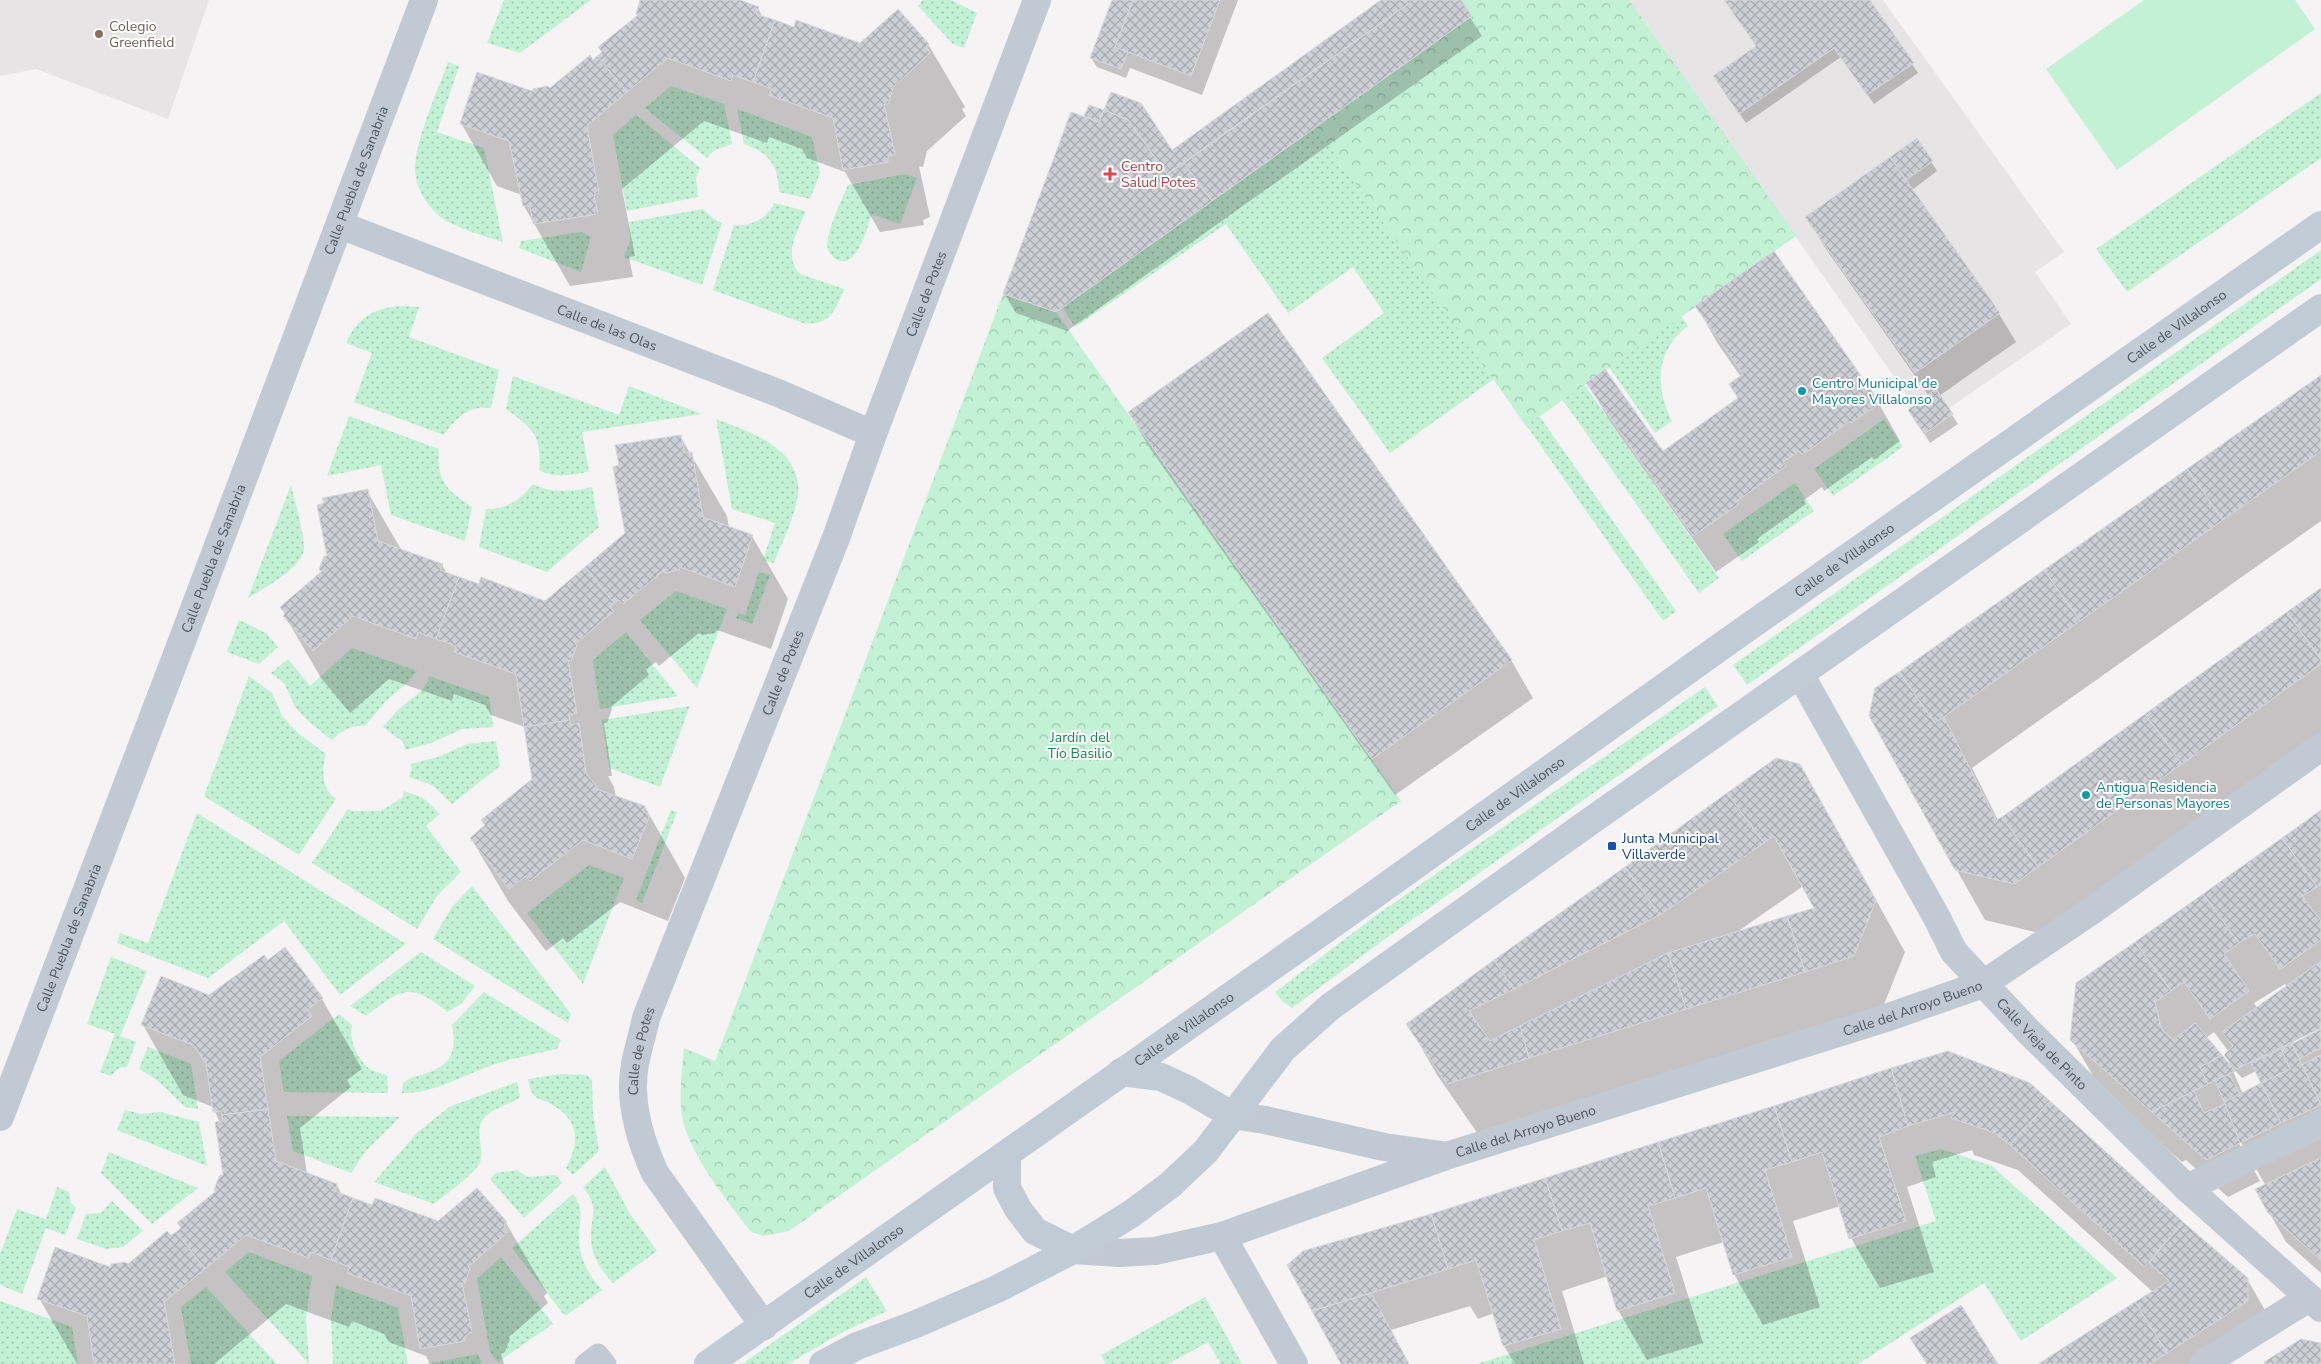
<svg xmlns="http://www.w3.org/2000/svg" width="2321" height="1364" viewBox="0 0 2321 1364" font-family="'Nunito Sans',sans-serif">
<defs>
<pattern id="grass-dots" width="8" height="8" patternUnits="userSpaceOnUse" patternTransform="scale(1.25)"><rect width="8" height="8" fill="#c3f1d5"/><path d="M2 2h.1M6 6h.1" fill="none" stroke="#a0c6b0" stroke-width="1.8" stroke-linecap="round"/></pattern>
<pattern id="park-crowns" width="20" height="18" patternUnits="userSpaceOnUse" patternTransform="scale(1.25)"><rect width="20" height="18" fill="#c3f1d5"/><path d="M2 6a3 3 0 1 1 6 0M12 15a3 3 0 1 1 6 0" fill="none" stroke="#a0c6b0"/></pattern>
<pattern id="building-cross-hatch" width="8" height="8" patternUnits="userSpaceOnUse" patternTransform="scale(1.25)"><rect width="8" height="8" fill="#cdcfd5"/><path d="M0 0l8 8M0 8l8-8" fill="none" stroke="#a8abb0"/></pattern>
</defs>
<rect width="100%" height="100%" fill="#f5f3f3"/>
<g fill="#e6e4e5">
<polygon points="0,0 209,0 168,119 36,69 0,76"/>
<polygon points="1629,0 1883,0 2064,252 2035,272 2071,324 1949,408 1936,390 1914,405"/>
</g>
<g fill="url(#grass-dots)">
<polygon points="504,0 591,0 520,53 487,43"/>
<polygon points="923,0 951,0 977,13 964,48 953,44 918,6"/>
<polygon points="1504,0 1526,397 1676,611 1663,621 1494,379 1390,453 1322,358 1384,313 1353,267 1288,313 1226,224 1075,327 1062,307 1472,16"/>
<path d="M1667,53L1796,236L1681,316L1688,326C1655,351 1655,387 1672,421L1655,433L1609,367L1584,384L1719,578L1699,593L1562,399L1588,128Z"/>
<path d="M448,62L459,66L437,132L484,148L503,242C484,236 462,230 445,220C429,210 415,188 415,169C415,141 438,90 448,62Z"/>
<polygon points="671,86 724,104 732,144 713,151 707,158 645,108"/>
<polygon points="2321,93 2321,158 2127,292 2096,249"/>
<path d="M737,109L812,137L820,173L810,199L779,192C778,165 770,153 744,144Z"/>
<polygon points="636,115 700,168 696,178 698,197 627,211 613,135"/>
<path d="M905,174L917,178L900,224L872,214C867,227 856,276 833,257C828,252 826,246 828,239C831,221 841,202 848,185Z"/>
<path d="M774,203L806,211C798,231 782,255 800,274L844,289C835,311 830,326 803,323L713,290L734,225C749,227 769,218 774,203Z"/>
<polygon points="703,209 715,220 722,223 702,285 624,257 630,241 629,222"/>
<polygon points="581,232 591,237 581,272 519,248 521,241"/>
<polygon points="2321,250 2321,279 1747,685 1733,665"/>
<path d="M400,306L419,307L409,337L499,370L491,408C469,405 456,418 444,435L354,402L372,353L346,343C357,318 374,308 400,306Z"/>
<path d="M513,376L619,415L629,386L702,414L582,432L589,471C574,476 553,478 539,470C542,436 533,428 506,409Z"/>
<path d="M349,416L439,449C436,482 447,490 472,507L465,541L391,515L381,465L327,476Z"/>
<path d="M716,419C750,432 802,448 798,494C795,517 782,542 774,563L763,560L775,523L732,509Z"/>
<polygon points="1884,419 1903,447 1833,496 1814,469"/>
<polygon points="1795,483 1814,511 1742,561 1723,534"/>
<path d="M533,484C550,493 574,492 592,487L599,527L547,572L479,547L486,509C507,510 521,499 533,484Z"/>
<path d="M291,485C294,498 305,537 304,549C302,568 263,589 248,598Z"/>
<polygon points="759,572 770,575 752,624 736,618 738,613 745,615"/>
<polygon points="676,591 727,609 697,688 640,620"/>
<polygon points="239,620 266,633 278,647 259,664 227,652"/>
<polygon points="626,632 678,696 600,709 593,660"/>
<path d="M352,648L417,671L407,683L387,700L365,726C350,725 343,730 332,740L309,722L295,707L284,683L271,673L288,659L310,686Z"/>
<path d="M249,676L272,693L282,716L298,733L326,754C321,769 322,790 336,799L299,855L204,796Z"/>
<path d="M429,676L489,697L493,727L462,729L431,743L405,750L403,742L383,727C387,722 392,717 396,712C406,701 427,692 429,676Z"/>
<polygon points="1705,687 1718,706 1389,936 1292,1008 1282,1001 1275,992 1375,916"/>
<polygon points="690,706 660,787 609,768 602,720"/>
<polygon points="496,741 500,766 452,804 432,785 409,777 412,769 410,764 438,757 467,744"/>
<polygon points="404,791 423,798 440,814 426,826 461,872 437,896 417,929 312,863 348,809 353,811 381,811 403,797"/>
<polygon points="671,810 677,812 642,903 636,900"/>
<polygon points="197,813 406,944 340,995 284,921 208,978 117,943 120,933 148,943"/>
<polygon points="589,865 624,878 583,984 527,913"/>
<polygon points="472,886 571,1014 568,1023 433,939 452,907"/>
<path d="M421,952L475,986L461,1004L447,1012C410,981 401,989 366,1016L350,1006Z"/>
<polygon points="111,957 147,971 120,1036 136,1042 127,1067 119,1068 111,1076 100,1072 115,1034 87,1024"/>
<path d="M484,992L561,1040L557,1049C535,1054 512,1058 490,1066C462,1076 432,1094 402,1093L403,1083C410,1077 416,1076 425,1074C452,1065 457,1051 452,1025Z"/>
<path d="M339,1014L352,1025C348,1040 359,1063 372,1070C377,1072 382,1074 387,1075L388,1093L284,1092L279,1061Z"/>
<polygon points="148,1047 191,1064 198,1109 185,1107 157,1080 139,1069"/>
<path d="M561,1074L587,1075L592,1080L593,1113L599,1151L573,1175L566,1168C581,1141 579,1118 549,1103C543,1100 538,1100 533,1094C530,1090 529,1084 528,1079Z"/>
<path d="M517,1082L520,1097C509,1106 493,1107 484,1118C472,1133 488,1152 478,1166C470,1177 445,1195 434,1204L374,1182L418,1132L449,1107Z"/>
<polygon points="125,1110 141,1114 160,1112 199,1122 207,1166 117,1130"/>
<polygon points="287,1116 400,1117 365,1152 351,1173 293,1151"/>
<polygon points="1941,1149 1992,1166 2117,1278 2021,1341 1984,1283 1858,1364 1477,1364 1936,1221 1915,1156"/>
<polygon points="109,1152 198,1188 152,1224 101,1173"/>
<path d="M605,1167L630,1214L657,1251L613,1283C600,1269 590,1254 591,1234C592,1212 599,1207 583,1187Z"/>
<polygon points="517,1170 527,1177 556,1175 562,1183 524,1218 490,1179 496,1173"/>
<polygon points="57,1187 69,1192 71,1203 76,1208 65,1235 46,1228 22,1294 0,1285 0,1254 17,1209 46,1219"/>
<path d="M573,1194C585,1209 579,1219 579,1236C579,1258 588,1274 602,1290L565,1316L512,1248Z"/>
<polygon points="112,1201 143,1231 123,1247 106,1249 77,1239 86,1214 101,1213"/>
<polygon points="249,1252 312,1276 306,1318 309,1364 225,1272"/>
<polygon points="501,1257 553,1324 498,1362 490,1352 477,1279"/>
<polygon points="866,1277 887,1311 841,1333 788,1364 742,1364"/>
<polygon points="336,1285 398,1308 408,1364 333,1364 331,1319"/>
<polygon points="206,1287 277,1364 191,1364 181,1307"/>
<polygon points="1205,1297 1242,1364 1221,1364 1208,1342 1168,1364 1106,1364 1101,1355"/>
<polygon points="0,1301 72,1327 78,1364 0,1364"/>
<polygon points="478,1354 482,1364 426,1364"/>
</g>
<g fill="url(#park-crowns)">
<polygon points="1461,0 1629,0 1796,236 1526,426 1316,127 1472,16"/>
<path d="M1003,294L1056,312L1401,801L789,1231L764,1236L751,1232C727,1200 693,1160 683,1121C678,1098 682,1071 684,1048L715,1061Z"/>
</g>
<polygon fill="#c3f1d5" points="2144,0 2295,0 2315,29 2117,170 2046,69"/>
<g fill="#0003" fill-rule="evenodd">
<polygon points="642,0 736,0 758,8 763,18 795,29 860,44 928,44 965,107 962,109 966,116 927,151 923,167 919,166 930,217 923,220 924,225 880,232 845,172 807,158 802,149 769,137 767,143 704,121 622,189 635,256 629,257 633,277 570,286 524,206 522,195 497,186 461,123 532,93 550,90 593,61 639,16"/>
<polygon points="1113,0 1238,0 1202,95 1130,68 1126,78 1097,67 1091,58"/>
<polygon points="1382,0 1459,0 1482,36 1067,331 1016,313 1004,293 1088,120 1086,116 1172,151"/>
<polygon points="1725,0 1869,0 1918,73 1874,104 1841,57 1746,123 1720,86 1757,47"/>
<polygon points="1917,140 1937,171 1912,190 1999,314 2016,342 1939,396 1958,424 1930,443 1915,419 1929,396 1824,246 1807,217"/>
<polygon points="1774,253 1879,404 1900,441 1874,460 1872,457 1824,491 1822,487 1804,500 1806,504 1757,539 1759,542 1716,572 1609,420 1588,383 1663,453 1739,399 1741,377 1718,344 1697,307"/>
<polygon points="2321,376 2321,521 1972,768 1998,820 2003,819 2321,588 2321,733 2043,934 1985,920 1870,716"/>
<polygon points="1129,413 1511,660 1533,698 1395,795 1151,450"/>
<polygon points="680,436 727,516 729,528 752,536 788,599 771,649 717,630 715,633 702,635 699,633 659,666 656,662 646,669 649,675 611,707 612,709 607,723 604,723 612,776 608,776 614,787 616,797 645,807 685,878 668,921 620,902 567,943 563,938 546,951 508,901 471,838 534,779 525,727 491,715 485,705 454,694 452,701 389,679 350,713 321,678 285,616 322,572 320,570 367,491 402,551 442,565 447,574 480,585 545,602 627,533"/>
<path d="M1776,760L1829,816L1905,952L1883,1007L1478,1134L1437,1075L1408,1024ZM1803,886L1815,908L1737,932Z"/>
<path d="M2321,811V1027L2293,1041L2294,1044L2321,1030V1273L2286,1242L2269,1212L2266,1186L2239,1139L2237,1140L2260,1181L2228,1197L2186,1160L2182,1162L2101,1090L2072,1039ZM2285,984L2287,987L2257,1008L2254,1003ZM2214,1032L2229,1052L2226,1056L2231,1066L2242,1078L2256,1071L2263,1084L2243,1094L2232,1069L2206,1038Z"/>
<polygon points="284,949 322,999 362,1069 347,1080 351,1087 300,1128 307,1174 337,1185 342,1195 373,1206 438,1223 477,1190 506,1223 547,1293 544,1296 548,1303 509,1337 510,1339 505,1352 501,1353 504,1364 430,1364 426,1356 389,1342 384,1334 352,1321 349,1327 286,1304 214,1364 77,1364 39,1298 110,1268 128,1265 182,1229 178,1224 217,1192 224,1176 220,1123 213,1107 183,1095 143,1025 210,997 267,962"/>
<polygon points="1891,1070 2182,1223 2247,1279 2269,1317 2229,1364 2040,1364 2154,1293 2018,1170 1974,1155 1972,1150 1932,1162 1936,1177 1907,1187 1934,1272 1880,1288 1851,1238 1840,1206 1793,1221 1820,1307 1763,1325 1734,1274 1724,1242 1704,1248 1676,1257 1703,1343 1647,1360 1618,1310 1608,1276 1562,1291 1584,1364 1515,1364 1504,1346 1494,1313 1478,1319 1470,1306 1391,1330 1409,1364 1342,1364 1289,1265 1430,1215"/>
</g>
<g fill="url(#building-cross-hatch)" stroke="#d7d9de">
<polygon points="640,0 740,0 759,7 756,14 775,20 753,82 733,75 731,81 668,58 627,92 597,56 602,52 598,47 638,15 636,14"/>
<polygon points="1112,0 1133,0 1115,47 1128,52 1121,69 1090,58"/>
<polygon points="1133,0 1220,0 1191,76 1115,47"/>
<polygon points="1405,0 1408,4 1167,174 1128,120 1104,110 1111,92 1141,103 1172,150 1381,0"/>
<polygon points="1405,0 1461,0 1472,16 1212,201 1184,163 1408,4"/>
<polygon points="1724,0 1870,0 1914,63 1867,95 1834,48 1739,114 1713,76 1756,46"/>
<polygon points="898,9 929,44 926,46 930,53 891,89 893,89 888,104 884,104 895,154 888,157 888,162 843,170 833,118 769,95 772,89 753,82 775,20 794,27 796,20 860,43"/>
<polygon points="590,55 593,60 597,56 627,92 587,126 599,193 594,195 598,214 533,224 530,206 523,206 509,141 460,124 477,72 532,91 533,89 547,86 550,88"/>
<polygon points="1089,105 1104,110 1099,122 1084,116"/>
<polygon points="1104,110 1128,120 1167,174 1184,163 1212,201 1056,312 1003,294 1071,112 1099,122"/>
<polygon points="1917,138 1933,161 1906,180 1890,157"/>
<polygon points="1890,157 2000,313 1915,373 1805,217"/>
<polygon points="1774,251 1880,403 1851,423 1850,421 1802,455 1799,451 1783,462 1786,466 1737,501 1739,504 1693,536 1586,383 1605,369 1663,451 1738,398 1729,384 1743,374 1695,306"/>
<polygon points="1268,313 1512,660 1372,759 1128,412"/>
<polygon points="2321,375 2321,451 2223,520 2187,469"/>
<polygon points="1936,389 1953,414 1924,434 1908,410"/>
<polygon points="681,435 684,453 692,452 703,517 753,535 735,587 680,567 679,570 665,573 663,571 623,604 619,600 614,603 585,567 625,533 613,467 619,465 615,445"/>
<polygon points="2187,469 2223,520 2080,621 2044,570"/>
<polygon points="368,489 378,541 443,564 440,570 459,577 436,639 418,632 416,639 353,616 313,651 283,616 285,614 280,607 322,571 319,570 324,556 327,556 317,505 324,503 322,498"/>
<polygon points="585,567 614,603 610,607 614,611 575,644 577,645 571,661 568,660 577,713 569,715 570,720 524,727 516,674 454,652 456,646 436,639 459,577 479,584 481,577 545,601"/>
<polygon points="2044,570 2080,621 1935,723 1899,672"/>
<polygon points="2321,588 2321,660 2287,612"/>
<polygon points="2287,612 2321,660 2321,664 2182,764 2145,714"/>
<polygon points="1899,672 1935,723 1944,717 1996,820 2002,817 2038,867 2014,884 1955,870 1869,716 1875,688"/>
<polygon points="2145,714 2182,764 2038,867 2002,817"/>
<polygon points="570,720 570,725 579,723 586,773 599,790 645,806 643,812 650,815 632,859 583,840 530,881 526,876 509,889 470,838 485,825 481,820 532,779 524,727"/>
<polygon points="1776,758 1800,764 1876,900 1854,956 1805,972 1787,916 1814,908 1774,836 1764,843 1727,793"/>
<polygon points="1727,793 1764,843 1660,915 1625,867"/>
<polygon points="2321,810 2321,884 2317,887 2282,838"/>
<polygon points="2282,838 2317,887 2302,896 2321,921 2321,940 2280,969 2255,934 2239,943 2203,894"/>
<polygon points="1625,867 1660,915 1514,989 1494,960"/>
<polygon points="2203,894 2239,943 2224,954 2249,991 2210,1019 2184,982 2171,991 2135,942"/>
<polygon points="1787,916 1805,972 1686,1009 1668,953"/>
<polygon points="2135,942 2171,991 2155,1002 2161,1028 2173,1040 2195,1023 2222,1055 2200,1067 2208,1084 2152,1112 2070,1040 2076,983"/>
<polygon points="285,947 323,998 307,1010 312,1016 260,1057 268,1109 222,1115 221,1111 213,1112 206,1063 193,1045 141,1025 161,976 209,995 264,955 268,960"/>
<polygon points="1668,953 1686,1009 1529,1058 1520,1026"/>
<polygon points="1494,960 1514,989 1469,1011 1490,1041 1520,1026 1529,1058 1447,1084 1406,1024"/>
<polygon points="2321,961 2321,1028 2236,1069 2224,1055 2233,1046 2222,1032"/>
<polygon points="2321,1029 2321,1048 2299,1059 2292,1044"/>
<polygon points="2292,1044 2321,1105 2281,1123 2261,1083 2290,1069 2281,1049"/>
<polygon points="2281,1049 2290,1069 2261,1083 2251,1063"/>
<polygon points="1948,1051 2030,1083 2050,1101 2010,1145 1995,1133 1951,1118 1955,1112 1908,1126 1891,1068"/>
<polygon points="2222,1055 2235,1071 2208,1084 2200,1067"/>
<polygon points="2321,1055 2321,1104 2302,1065"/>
<polygon points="1891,1068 1908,1126 1879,1137 1906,1221 1849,1239 1822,1152 1792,1162 1774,1106"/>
<polygon points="2229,1074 2240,1094 2224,1102 2215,1080"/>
<polygon points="2261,1083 2281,1123 2240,1143 2224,1102"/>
<polygon points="2194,1091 2204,1113 2225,1104 2240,1143 2206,1160 2152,1112"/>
<polygon points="2050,1101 2183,1222 2144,1267 2010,1145"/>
<polygon points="1774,1106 1792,1162 1765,1170 1792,1257 1733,1275 1706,1188 1675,1198 1658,1142"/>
<polygon points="268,1109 276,1161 337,1184 335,1191 353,1198 331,1260 311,1252 309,1258 246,1235 205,1269 176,1232 181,1228 177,1223 216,1191 214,1190 217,1182 220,1175 223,1175 215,1122 223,1121 222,1115"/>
<polygon points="1658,1142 1675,1198 1648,1206 1675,1293 1617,1311 1590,1223 1562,1231 1545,1178"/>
<polygon points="2321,1158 2321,1260 2268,1213 2255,1189"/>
<polygon points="1545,1178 1562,1231 1534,1240 1561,1329 1503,1346 1476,1260 1448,1269 1431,1214"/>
<polygon points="477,1188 507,1222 504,1225 508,1232 468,1267 470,1268 465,1283 462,1283 472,1332 465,1336 465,1341 420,1349 411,1296 347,1273 350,1267 331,1260 353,1198 372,1205 375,1198 438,1221"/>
<polygon points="1431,1214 1448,1269 1312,1311 1287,1265 1303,1251"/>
<polygon points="2183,1222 2248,1278 2248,1301 2167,1353 2135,1302 2169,1281 2149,1263"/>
<polygon points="167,1231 171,1235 176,1232 205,1269 164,1302 175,1364 94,1364 87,1316 37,1299 55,1247 110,1267 111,1264 125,1262 128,1264"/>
<polygon points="1371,1293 1409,1364 1341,1364 1312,1311"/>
<polygon points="2135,1302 2167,1353 2150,1364 2038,1364"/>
<polygon points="1961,1305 1998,1364 1927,1364 1910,1338"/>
<polygon points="2301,1339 2321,1343 2321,1364 2265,1364 2264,1362"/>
</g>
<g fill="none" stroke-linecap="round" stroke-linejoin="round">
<polyline stroke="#c1cad2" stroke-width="21" points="585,1364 598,1354 606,1364"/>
<g stroke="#c1cad2" stroke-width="28">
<path id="s1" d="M340,225L778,393L873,434"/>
<path id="s2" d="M1800,674L1936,916L1954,952L2028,1031L2187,1188L2321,1308"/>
<polyline points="1232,1115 1265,1120 1384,1147 1442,1155"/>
<path id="s3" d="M0,1117L179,649L424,0"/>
<polyline points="2187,1188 2321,1123"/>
<polyline points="1222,1236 1294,1364"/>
<path id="s4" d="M1073,1250L1119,1253L1155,1251L1222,1236L1446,1156L1886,1018L1983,984L2087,914L2321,747"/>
<path id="s5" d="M764,1326L655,1173C640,1140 628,1101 635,1064C638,1048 643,1033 646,1018L836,538L873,434L1037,0"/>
<polyline points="2203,1364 2309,1298"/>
</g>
<g stroke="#c1cbd6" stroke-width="28">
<polyline points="1121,1072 1161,1077 1189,1090 1232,1115"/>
<polyline points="1007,1155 1007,1188 1018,1209 1035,1231 1073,1250"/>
<path id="s6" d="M708,1364L1364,902L1723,645L2321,225"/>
<polyline points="823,1364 857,1346 916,1324 997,1289 1073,1250 1131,1214 1170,1185 1206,1151 1283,1049 1330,1007 1592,820 2321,308"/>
</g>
</g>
<circle fill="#8d6e63" stroke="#fff" stroke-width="2" cx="99" cy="34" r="5"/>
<path fill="#e0444e" stroke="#fff" stroke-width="2" d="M1107.5 166.5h5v5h5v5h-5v5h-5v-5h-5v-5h5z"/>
<g fill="#0f9aa8" stroke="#fff" stroke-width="2">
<circle cx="1802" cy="391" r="5"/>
<circle cx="2086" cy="795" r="5"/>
</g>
<rect fill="#1a4fb4" stroke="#fff" stroke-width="2" x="1607" y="841" width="10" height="10" rx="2.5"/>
<g text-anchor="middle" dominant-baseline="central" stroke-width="4" stroke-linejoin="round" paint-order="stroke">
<g font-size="14" fill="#785e54" stroke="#fff" text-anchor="start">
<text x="109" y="26">Colegio<tspan x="109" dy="16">Greenfield</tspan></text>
</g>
<g font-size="14" fill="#be3a42" stroke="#fff" text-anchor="start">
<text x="1121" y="166">Centro<tspan x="1121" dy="16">Salud Potes</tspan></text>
</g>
<g font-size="14" fill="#4a5661" stroke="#fff">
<text stroke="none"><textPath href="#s3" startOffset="1002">Calle Puebla de Sanabria</textPath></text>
<text stroke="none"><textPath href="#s5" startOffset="1124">Calle de Potes</textPath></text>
<text stroke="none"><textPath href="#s6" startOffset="1798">Calle de Villalonso</textPath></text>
<text stroke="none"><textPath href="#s1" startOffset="286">Calle de las Olas</textPath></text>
<text stroke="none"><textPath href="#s3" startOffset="598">Calle Puebla de Sanabria</textPath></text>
<text stroke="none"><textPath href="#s6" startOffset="1392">Calle de Villalonso</textPath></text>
<text stroke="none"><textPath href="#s5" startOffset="719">Calle de Potes</textPath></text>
<text stroke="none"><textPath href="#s6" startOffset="988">Calle de Villalonso</textPath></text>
<text stroke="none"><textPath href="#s3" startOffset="192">Calle Puebla de Sanabria</textPath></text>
<text stroke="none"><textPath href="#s4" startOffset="878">Calle del Arroyo Bueno</textPath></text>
<text stroke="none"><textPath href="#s6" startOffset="582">Calle de Villalonso</textPath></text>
<text stroke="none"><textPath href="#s2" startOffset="445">Calle Vieja de Pinto</textPath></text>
<text stroke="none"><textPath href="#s5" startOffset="314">Calle de Potes</textPath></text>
<text stroke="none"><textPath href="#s4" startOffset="472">Calle del Arroyo Bueno</textPath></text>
<text stroke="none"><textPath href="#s6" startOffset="178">Calle de Villalonso</textPath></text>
</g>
<g font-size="14" fill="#0d838f" stroke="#fff" text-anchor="start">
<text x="1812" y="383">Centro Municipal de<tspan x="1812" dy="16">Mayores Villalonso</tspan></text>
<text x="2096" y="787">Antigua Residencia<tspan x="2096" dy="16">de Personas Mayores</tspan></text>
</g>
<g font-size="14" fill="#17864f" stroke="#fff">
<text x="1080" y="737">Jardín del<tspan x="1080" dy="16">Tío Basilio</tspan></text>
</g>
<g font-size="14" fill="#164399" stroke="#fff" text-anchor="start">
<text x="1622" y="838">Junta Municipal<tspan x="1622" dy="16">Villaverde</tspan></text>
</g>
</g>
</svg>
